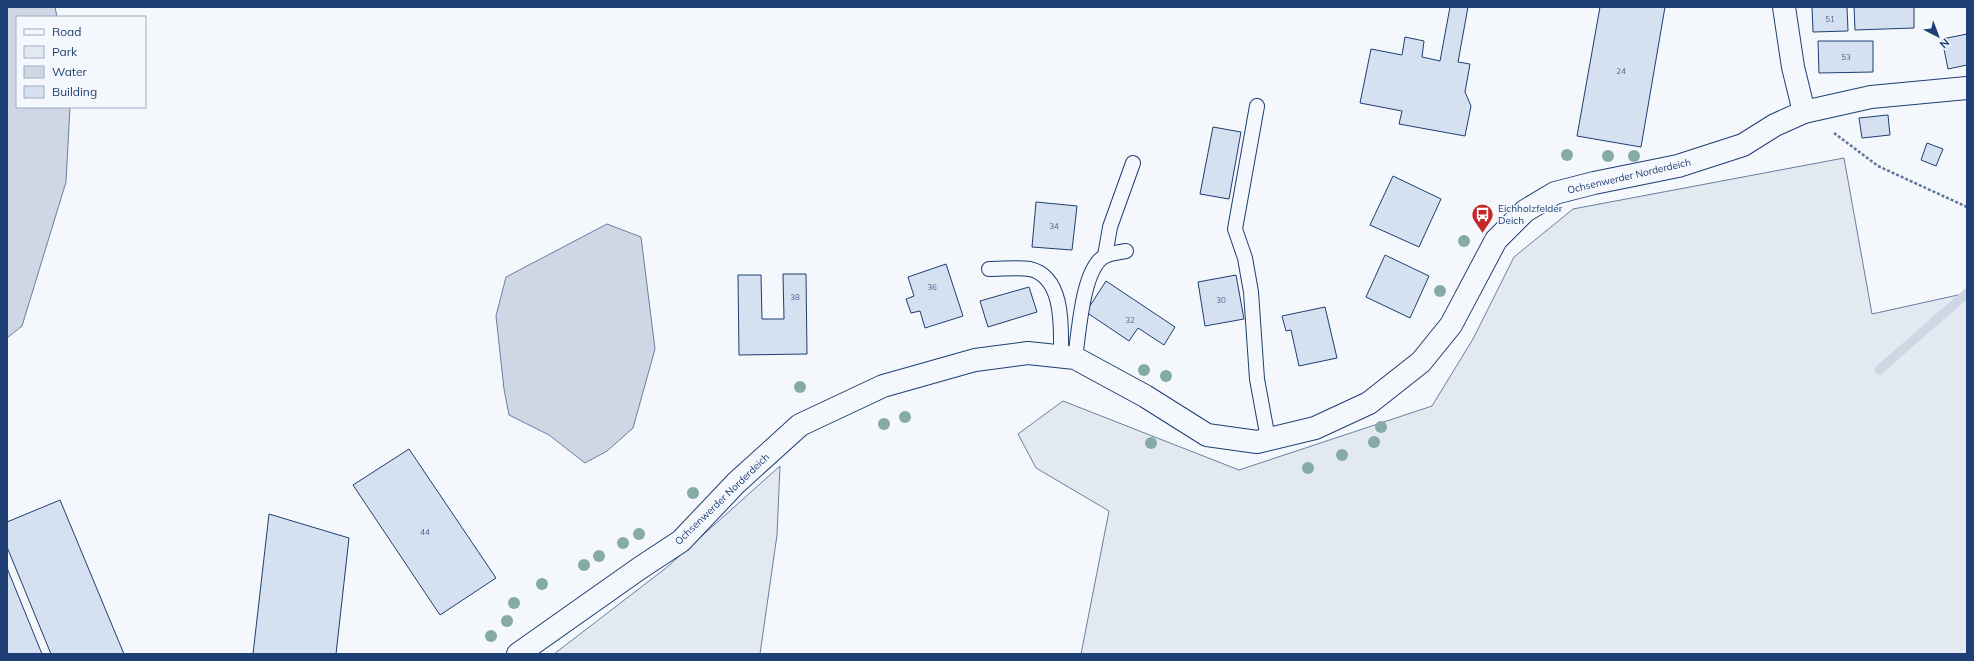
<svg xmlns="http://www.w3.org/2000/svg" width="1974" height="661" viewBox="0 0 1974 661" font-family="Mulish,sans-serif">
<rect width="100%" height="100%" fill="#f4f7fb"/>
<g fill="#e3e9f0" stroke="#687fa3">
<polygon points="1844,158 1872,314 1967,293 1967,654 1081,654 1109,511 1036,468 1018,434 1063,401 1239,470 1432,406 1473,339 1514,257 1573,209"/>
<polygon points="780,466 777,535 760,654 554,654 666,568"/>
</g>
<g fill="#cfd7e4" stroke="#687fa3">
<polygon points="7,7 55,7 57,17 17,17 17,107 70,107 66,182 22,326 7,338"/>
<polygon points="607,224 641,237 655,349 633,428 607,451 585,463 549,435 509,415 504,389 496,316 506,277"/>
</g>
<g fill="none" stroke-linecap="round" stroke-linejoin="round">
<polyline stroke="#cfd7e4" stroke-width="9" points="1879,370 1967,293"/>
</g>
<g fill="#d5e0f0" stroke="#1d3f73">
<polygon points="1450,7 1468,7 1458,62 1470,64 1465,92 1471,106 1465,136 1399,124 1402,111 1360,103 1371,49 1402,55 1405,37 1424,41 1422,57 1440,61"/>
<polygon points="1600,7 1665,7 1641,147 1577,136"/>
<polygon points="1812,7 1847,7 1848,31 1813,32"/>
<polygon points="1854,7 1914,7 1914,28 1855,30"/>
<polygon points="1967,34 1967,65 1948,69 1942,39"/>
<polygon points="1818,41 1873,41 1873,72 1819,73"/>
<polygon points="1888,115 1890,135 1862,138 1859,118"/>
<polygon points="1213,127 1241,132 1229,199 1200,194"/>
<polygon points="1927,143 1943,149 1936,166 1921,160"/>
<polygon points="1393,176 1441,199 1419,247 1370,225"/>
<polygon points="1036,202 1077,206 1072,250 1032,247"/>
<polygon points="1385,255 1429,276 1410,318 1366,297"/>
<polygon points="946,264 963,316 925,328 920,311 911,313 906,299 914,296 908,277"/>
<polygon points="783,274 806,274 807,354 739,355 738,275 761,275 762,319 784,319"/>
<polygon points="1236,275 1244,319 1205,326 1198,282"/>
<polygon points="1106,281 1175,327 1164,345 1138,328 1129,341 1086,312"/>
<polygon points="1029,287 1037,312 988,327 980,301"/>
<polygon points="1325,307 1337,358 1299,366 1291,330 1286,331 1282,316"/>
<polygon points="409,449 496,578 440,615 353,485"/>
<polygon points="60,500 124,654 51,654 7,547 7,522"/>
<polygon points="269,514 349,538 336,654 253,654"/>
<polygon points="7,568 42,654 7,654"/>
</g>
<g fill="none" stroke-linecap="round" stroke-linejoin="round">
<defs>
<g id="service">
<polyline points="1257,106 1235,229 1245,258 1251,292 1257,379 1268,439"/>
<polyline points="1105,256 1110,227 1133,163"/>
<path d="M989,269C1002,269 1018,267 1030,269C1065,277 1061,330 1061,356"/>
<path d="M1075,358C1079,334 1082,268 1105,256C1111,253 1120,252 1126,251"/>
</g>
<polyline id="minor" points="1784,7 1793,67 1804,112"/>
<polyline id="tertiary" points="518,654 640,568 681,541 736,483 800,425 883,386 975,360 1028,353 1075,358 1145,396 1207,435 1257,442 1315,428 1369,403 1421,362 1451,325 1496,240 1525,211 1555,193 1594,183 1678,166 1743,145 1775,125 1804,112 1871,97 1967,88"/>
</defs>
<use href="#service" stroke="#1d3f73" stroke-width="16"/>
<use href="#minor" stroke="#1d3f73" stroke-width="24"/>
<use href="#tertiary" stroke="#1d3f73" stroke-width="24"/>
<polyline stroke="#5e769c" stroke-width="2.5" stroke-dasharray="3 2" stroke-linecap="butt" points="1834,133 1878,166 1967,207"/>
<use href="#service" stroke="#f4f7fb" stroke-width="14"/>
<use href="#minor" stroke="#f4f7fb" stroke-width="22"/>
<use href="#tertiary" stroke="#f4f7fb" stroke-width="22"/>
</g>
<g fill="#86aba6">
<circle cx="1567" cy="155" r="6"/>
<circle cx="1608" cy="156" r="6"/>
<circle cx="1634" cy="156" r="6"/>
<circle cx="1464" cy="241" r="6"/>
<circle cx="1440" cy="291" r="6"/>
<circle cx="1144" cy="370" r="6"/>
<circle cx="1166" cy="376" r="6"/>
<circle cx="800" cy="387" r="6"/>
<circle cx="905" cy="417" r="6"/>
<circle cx="884" cy="424" r="6"/>
<circle cx="1381" cy="427" r="6"/>
<circle cx="1374" cy="442" r="6"/>
<circle cx="1151" cy="443" r="6"/>
<circle cx="1342" cy="455" r="6"/>
<circle cx="1308" cy="468" r="6"/>
<circle cx="693" cy="493" r="6"/>
<circle cx="639" cy="534" r="6"/>
<circle cx="623" cy="543" r="6"/>
<circle cx="599" cy="556" r="6"/>
<circle cx="584" cy="565" r="6"/>
<circle cx="542" cy="584" r="6"/>
<circle cx="514" cy="603" r="6"/>
<circle cx="507" cy="621" r="6"/>
<circle cx="491" cy="636" r="6"/>
</g>
<defs>
<symbol id="bus-pin" viewBox="-11 -11 22 30"><path d="M0 17L-7.5 6A9.5 9.5 0 1 1 7.5 6Z" fill="#c62828" stroke="#f4f7fb"/><path d="M-5-6H5V4H4V6H2V4H-2V6H-4V4H-5ZM-3.5-4V0h7V-4ZM-3.5 1.2v1.5H-2V1.2ZM2 1.2v1.5H3.5V1.2Z" fill="#fff"/></symbol>
</defs>
<g fill-rule="evenodd">
<use href="#bus-pin" x="1470" y="202" width="25" height="34"/>
</g>
<g text-anchor="middle" dominant-baseline="central" stroke-width="3" stroke-linejoin="round" paint-order="stroke">
<g font-size="8" fill="#4b6792">
<text x="1830" y="19">51</text>
<text x="1846" y="57">53</text>
<text x="1621" y="71">24</text>
<text x="1054" y="226">34</text>
<text x="932" y="287">36</text>
<text x="795" y="297">38</text>
<text x="1221" y="300">30</text>
<text x="1130" y="320">32</text>
<text x="425" y="532">44</text>
</g>
<g font-size="10" fill="#1d3f73" stroke="#f4f7fb">
<text transform="translate(1629 176) rotate(-13)">Ochsenwerder Norderdeich</text>
<text transform="translate(722 499) rotate(-44)">Ochsenwerder Norderdeich</text>
</g>
<g font-size="10" fill="#1d3f73" stroke="#f4f7fb" text-anchor="start">
<text x="1498" y="208">Eichholzfelder<tspan x="1498" dy="12">Deich</tspan></text>
</g>
</g>
<rect width="1974" height="661" fill="none" stroke="#1d3f73" stroke-width="16"/>
<rect x="16" y="16" width="130" height="92" fill="#f4f7fb" stroke="#9eadc5"/>
<rect x="24" y="29" width="20" height="6" fill="#f4f7fb" stroke="#9eadc5"/>
<text x="52" y="36" font-size="12" fill="#1d3f73">Road</text>
<rect x="24" y="46" width="20" height="12" fill="#e3e9f0" stroke="#9eadc5"/>
<text x="52" y="56" font-size="12" fill="#1d3f73">Park</text>
<rect x="24" y="66" width="20" height="12" fill="#cfd7e4" stroke="#9eadc5"/>
<text x="52" y="76" font-size="12" fill="#1d3f73">Water</text>
<rect x="24" y="86" width="20" height="12" fill="#d5e0f0" stroke="#9eadc5"/>
<text x="52" y="96" font-size="12" fill="#1d3f73">Building</text>
<g transform="translate(1938 36) rotate(138)" stroke="#f4f7fb" stroke-width="3" paint-order="stroke">
<path d="M0-3L7 15L0 10L-7 15Z" fill="#1d3f73"/>
<text y="-6" font-size="11" font-weight="bold" text-anchor="middle" fill="#1d3f73">N</text>
</g>
</svg>
